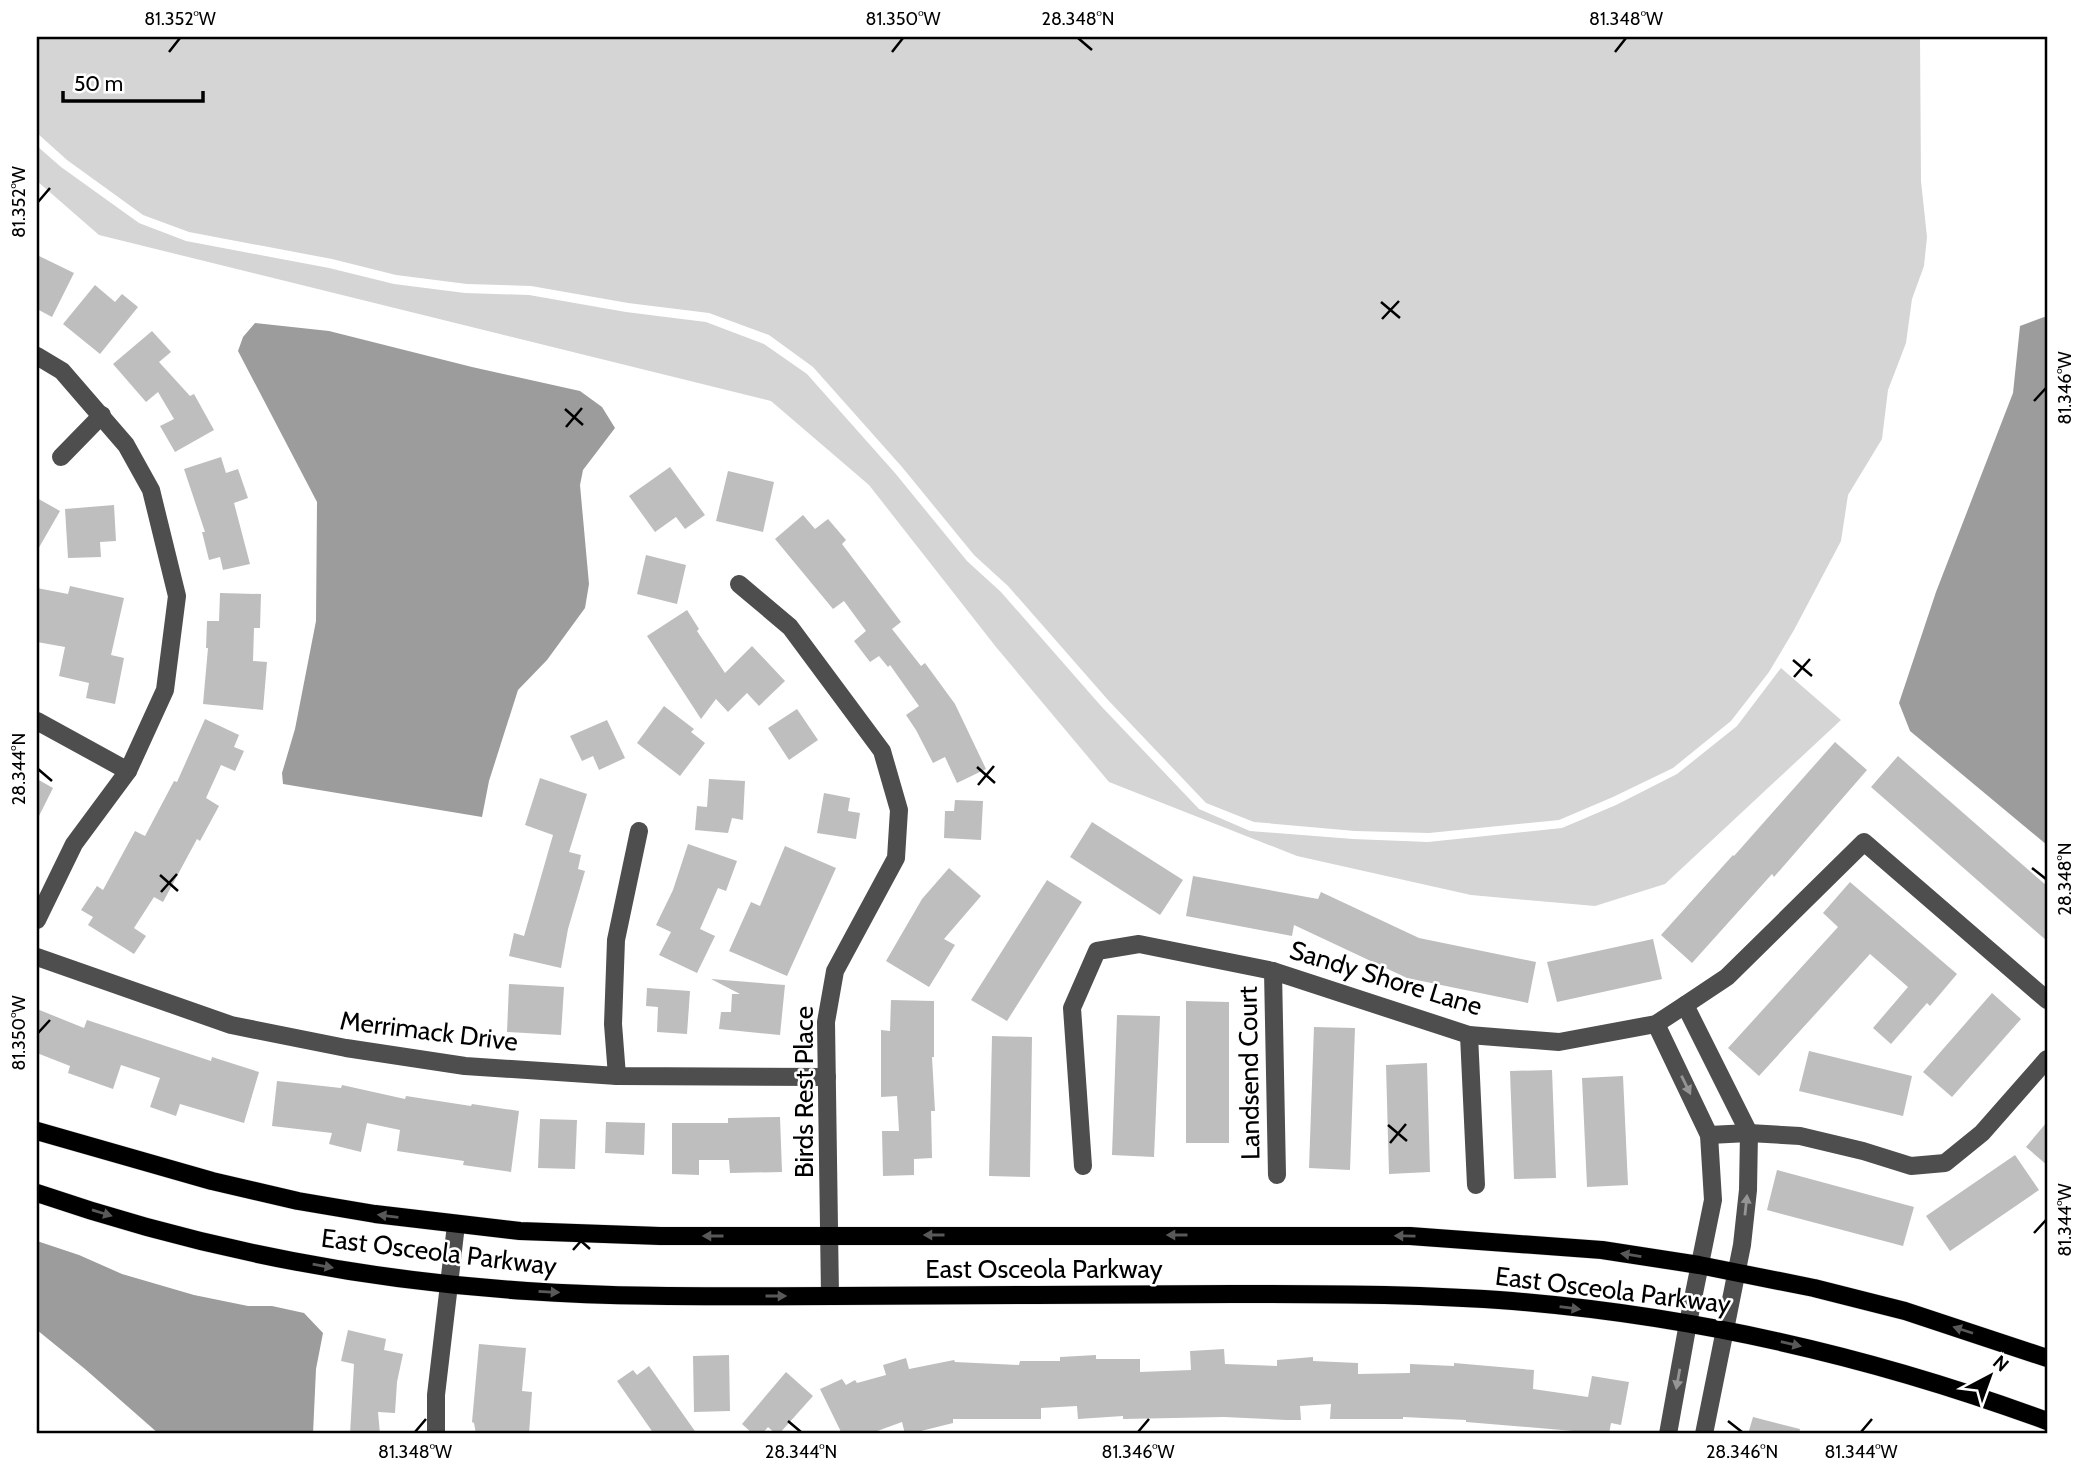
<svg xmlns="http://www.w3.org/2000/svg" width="2084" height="1471" viewBox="0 0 2084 1471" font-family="Cabin,sans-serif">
<rect width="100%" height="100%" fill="#fff"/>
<g fill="#d5d5d5">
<polygon points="37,37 1920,37 1921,181 1927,237 1924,266 1912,299 1906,343 1888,390 1882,439 1848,495 1841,541 1794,630 1769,672 1731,721 1673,768 1613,797 1559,820 1429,833 1355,831 1254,822 1206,803 1108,700 1008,586 974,555 902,467 813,367 769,335 709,313 628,303 531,286 467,284 396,275 332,259 189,232 143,215 67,160 37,133"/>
<polygon points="37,146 61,167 139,223 186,241 329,268 394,284 465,293 529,295 626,312 706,322 764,344 807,374 895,473 967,561 1001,592 1101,706 1199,809 1250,831 1353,839 1428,842 1562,828 1616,805 1677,774 1737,726 1781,668 1841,720 1665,884 1595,906 1471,895 1297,856 1109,782 996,647 869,485 771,401 99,235 37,181"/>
</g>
<g fill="#9c9c9c">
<polygon points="2044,317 2047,318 2047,845 1910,731 1899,703 1936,592 2013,393 2020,326"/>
<polygon points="255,323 329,331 472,367 580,391 602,407 615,428 583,470 580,485 589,584 585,608 547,660 518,690 489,781 482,817 283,784 282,773 295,729 316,621 317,502 238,351 243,337"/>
<polygon points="37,1241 79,1255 122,1274 194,1295 248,1306 272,1306 304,1313 323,1333 316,1369 313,1434 159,1434 85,1369 37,1330"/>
</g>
<g fill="#bebebe">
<polygon points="37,255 74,273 52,317 37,309"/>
<polygon points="95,285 115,302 122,294 138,307 100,354 63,324"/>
<polygon points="152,331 171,352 159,362 190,396 194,394 214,430 175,452 160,426 174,419 158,392 146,402 113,364"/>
<polygon points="221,457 226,473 238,469 248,498 234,503 250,564 223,570 220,557 209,560 202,532 205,532 184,469"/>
<polygon points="670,467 705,515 685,529 676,517 655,532 629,496"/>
<polygon points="728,471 774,482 763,532 716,521"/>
<polygon points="37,498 60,511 37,551"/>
<polygon points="114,505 116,541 100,542 101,557 68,558 65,509"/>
<polygon points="803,515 815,529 828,519 846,540 842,544 901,622 892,629 921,666 925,663 955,704 986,769 957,783 945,757 933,763 916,730 906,715 919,706 890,665 888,667 879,656 870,662 854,641 866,631 844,601 833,609 775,539"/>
<polygon points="646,555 686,565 677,604 637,594"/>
<polygon points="70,586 124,598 111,655 124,658 115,704 86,698 89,683 59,676 65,647 37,642 37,588 68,594"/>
<polygon points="220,593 261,594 260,628 254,628 253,661 267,662 263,710 203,704 208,648 206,648 207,621 219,621"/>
<polygon points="687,610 699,629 697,631 725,673 752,646 785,681 759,706 747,693 728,712 716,699 701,719 647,636"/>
<polygon points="664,706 694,729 691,732 705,743 680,776 637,743"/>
<polygon points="797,709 818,740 789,760 768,728"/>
<polygon points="205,719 239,735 234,747 244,751 235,771 221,765 206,798 219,806 200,841 197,839 163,902 154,897 134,928 146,936 134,954 88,925 93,917 81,910 97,886 103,890 135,831 145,836 174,781 177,782"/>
<polygon points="607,720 625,758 599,770 593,756 582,761 570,736"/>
<polygon points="1835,742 1867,770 1774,877 1772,874 1692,963 1661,935 1733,855 1734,856"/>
<polygon points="1898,756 2047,886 2047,941 1871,787"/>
<polygon points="540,778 587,794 569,852 581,855 578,869 585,871 568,929 561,968 509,956 514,933 524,936 553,835 525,825"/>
<polygon points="37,779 53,788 37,820"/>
<polygon points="709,779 745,781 743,820 732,818 728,833 695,830 697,806 707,807"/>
<polygon points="824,793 850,798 848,811 860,813 856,839 817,833"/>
<polygon points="955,800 983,801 981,840 944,838 945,811 954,811"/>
<polygon points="1092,822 1183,880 1160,915 1070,857"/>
<polygon points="688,844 737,861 726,891 718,888 700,929 715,936 697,973 659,955 671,932 656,925 673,890"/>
<polygon points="785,846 836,868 787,976 729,951 751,902 760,906"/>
<polygon points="949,868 981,896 944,939 955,945 929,987 886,961 922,899"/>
<polygon points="1193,876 1318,899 1321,892 1419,938 1536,962 1528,1003 1407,978 1294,925 1292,936 1186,916"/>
<polygon points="1047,880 1082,902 1007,1021 971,1000"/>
<polygon points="1850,882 1957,974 1930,1006 1927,1003 1891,1044 1873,1028 1908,987 1870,954 1759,1076 1728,1048 1838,927 1823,913"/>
<polygon points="1653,939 1662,979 1557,1002 1547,962"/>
<polygon points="711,979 785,985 780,1035 719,1029 721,1012 731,1012 732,994 740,994"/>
<polygon points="509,984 564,987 561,1035 507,1032"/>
<polygon points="647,988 690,991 687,1034 657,1032 658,1007 646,1006"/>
<polygon points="1992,993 2021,1019 1952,1097 1923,1072"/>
<polygon points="891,1000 934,1001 934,1057 932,1057 935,1111 931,1111 932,1158 914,1159 914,1175 883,1176 882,1131 899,1131 897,1096 881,1097 881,1030 890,1031"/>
<polygon points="1186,1001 1229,1002 1229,1143 1186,1143"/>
<polygon points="37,1009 84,1028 87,1020 211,1061 212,1057 259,1072 244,1123 180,1104 176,1116 150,1107 160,1078 121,1065 113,1089 68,1073 70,1066 37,1053"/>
<polygon points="1117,1015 1160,1016 1154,1157 1112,1155"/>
<polygon points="1314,1027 1355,1028 1350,1170 1309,1168"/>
<polygon points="992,1036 1032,1037 1030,1177 989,1176"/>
<polygon points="1809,1051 1912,1076 1903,1116 1799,1091"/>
<polygon points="1427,1063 1430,1172 1389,1174 1386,1065"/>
<polygon points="1552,1070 1556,1178 1514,1179 1510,1071"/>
<polygon points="1623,1076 1628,1185 1587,1187 1582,1078"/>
<polygon points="277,1081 341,1088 342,1085 405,1099 406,1096 471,1106 472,1104 519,1111 511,1172 463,1165 464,1161 397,1151 400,1130 367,1123 361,1152 329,1144 332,1133 272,1126"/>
<polygon points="780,1117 782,1172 730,1173 729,1160 699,1160 699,1175 672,1174 672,1123 728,1123 728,1118"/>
<polygon points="540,1119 577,1120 575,1169 538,1168"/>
<polygon points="606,1122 645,1123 644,1155 605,1153"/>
<polygon points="2047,1122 2047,1165 2026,1147"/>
<polygon points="2015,1155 2039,1190 1950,1251 1926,1216"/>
<polygon points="1777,1170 1914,1207 1903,1246 1767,1210"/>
<polygon points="348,1330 386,1339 384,1350 403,1354 397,1382 395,1413 378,1412 380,1434 350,1434 354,1364 341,1361"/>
<polygon points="479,1344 526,1348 522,1391 532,1392 529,1434 476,1434 474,1423 472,1422"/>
<polygon points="1224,1349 1225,1364 1277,1366 1277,1360 1313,1357 1313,1361 1358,1363 1358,1374 1410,1373 1410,1364 1454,1366 1454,1363 1534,1370 1533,1389 1588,1397 1592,1376 1629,1382 1621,1425 1611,1423 1609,1434 1466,1422 1466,1420 1403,1417 1403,1419 1330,1419 1331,1404 1300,1406 1301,1420 1286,1420 1224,1417 1123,1419 1123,1416 1078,1419 1077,1406 1041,1408 1041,1419 953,1419 953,1423 909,1434 905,1434 902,1422 869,1434 842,1434 820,1389 842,1379 846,1385 855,1380 857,1383 886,1375 883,1365 906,1358 909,1369 954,1360 955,1362 1019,1365 1020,1361 1060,1361 1060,1357 1096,1355 1096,1359 1140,1359 1140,1372 1191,1370 1190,1351"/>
<polygon points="729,1355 730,1411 694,1412 693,1356"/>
<polygon points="649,1366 697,1434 654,1434 617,1381 633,1370 637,1375"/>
<polygon points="786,1372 813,1396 779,1434 776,1434 768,1427 762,1434 753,1434 742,1424"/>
<polygon points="1753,1417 1800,1429 1799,1434 1748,1434"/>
</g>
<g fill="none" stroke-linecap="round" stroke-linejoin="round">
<defs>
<g id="major">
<polyline points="37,1131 212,1181 298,1201 375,1214 520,1231 660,1236 1410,1236 1602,1250 1699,1265 1814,1288 1905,1311 2047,1358"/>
<path d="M37,1193C194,1247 361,1280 527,1291C629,1298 732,1296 834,1296C967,1295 1100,1295 1233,1294C1322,1294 1411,1294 1499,1300C1687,1314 1871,1356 2047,1421"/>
</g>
</defs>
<use href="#major" stroke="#dbdbdb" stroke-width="19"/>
<g stroke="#4e4e4e" stroke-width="18">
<polyline points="37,356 62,371 126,445 151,490 177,596 165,690 128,771 74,844 37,920"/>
<polyline points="61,457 102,415"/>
<polyline points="739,584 790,627 882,751 899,810 896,858 835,971 826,1022 830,1296"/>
<polyline points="37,721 128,771"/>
<polyline points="37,957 231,1025 346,1048 465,1066 617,1076 827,1077"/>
<polyline points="1273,971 1277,1175"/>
<polyline points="1685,1005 1749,1133 1748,1190 1742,1245 1704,1434"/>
<polyline points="1656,1024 1709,1135 1713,1200 1688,1323 1668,1434"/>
<polyline points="1469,1035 1476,1185"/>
<polyline points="617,1076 613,1024 616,940 639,831"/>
<polyline points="1709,1135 1749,1133 1800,1136 1863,1151 1911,1166 1945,1163 1982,1133 2047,1059"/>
<polyline points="1083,1166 1072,1008 1097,951 1139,944 1273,971 1469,1035 1559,1042 1656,1024 1685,1005 1727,977 1864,842 2047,1000"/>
<polyline points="436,1434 436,1395 456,1225"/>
</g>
<use href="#major" stroke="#000" stroke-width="18"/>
</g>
<defs><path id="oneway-solid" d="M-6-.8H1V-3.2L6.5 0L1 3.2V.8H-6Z" transform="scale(1.75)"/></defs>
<g fill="#959595">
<use href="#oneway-solid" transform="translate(1686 1085) rotate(64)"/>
<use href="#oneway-solid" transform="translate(1746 1205) rotate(-84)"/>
<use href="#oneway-solid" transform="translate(1678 1379) rotate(100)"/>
</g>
<g fill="#595959">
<use href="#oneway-solid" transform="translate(102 1213) rotate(17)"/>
<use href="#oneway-solid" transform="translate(388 1216) rotate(-173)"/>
<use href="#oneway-solid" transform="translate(934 1235) rotate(180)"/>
<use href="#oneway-solid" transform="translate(1177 1235) rotate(-180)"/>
<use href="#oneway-solid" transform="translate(713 1236) rotate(180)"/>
<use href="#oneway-solid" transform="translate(1405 1236) rotate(-179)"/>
<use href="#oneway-solid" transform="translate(1631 1255) rotate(-171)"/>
<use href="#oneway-solid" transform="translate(323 1266) rotate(10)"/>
<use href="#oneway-solid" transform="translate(549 1292) rotate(3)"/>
<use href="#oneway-solid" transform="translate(776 1296)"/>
<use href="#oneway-solid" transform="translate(1570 1308) rotate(7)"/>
<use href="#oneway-solid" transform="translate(1963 1330) rotate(-162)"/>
<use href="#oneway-solid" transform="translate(1791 1344) rotate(13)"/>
</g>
<path fill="none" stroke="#000" stroke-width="2.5" d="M1078,38L1092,50M169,52L180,38M892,52L903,38M1615,52L1626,38M38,202L50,188M1381,302L1400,318M1382,319L1399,301M2034,401L2046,388M565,409L583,425M566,427L582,408M1793,660L1812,676M1794,677L1810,659M977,767L995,783M38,769L52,781M978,785L994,766M2032,868L2046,879M160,875L178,891M161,892L177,874M38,1033L50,1020M1388,1125L1407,1141M1390,1143L1406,1124M572,1233L590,1249M2034,1233L2046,1220M573,1250L589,1232M788,1421L801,1432M1728,1421L1742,1432M415,1432L426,1419M1138,1432L1149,1419M1861,1432L1872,1419"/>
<g text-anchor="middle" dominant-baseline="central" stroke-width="5" stroke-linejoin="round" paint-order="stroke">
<g font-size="26" fill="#000" stroke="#fff">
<text transform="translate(1386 978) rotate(17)">Sandy Shore Lane</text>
<text transform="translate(429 1031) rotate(7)">Merrimack Drive</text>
<text transform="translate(1249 1073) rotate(-91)">Landsend Court</text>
<text transform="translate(804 1092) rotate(-90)">Birds Rest Place</text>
<text transform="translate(439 1252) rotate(7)">East Osceola Parkway</text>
<text x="1044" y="1269">East Osceola Parkway</text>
<text transform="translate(1613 1290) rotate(7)">East Osceola Parkway</text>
</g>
</g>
<rect width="2084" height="1471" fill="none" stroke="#ffffff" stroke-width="77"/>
<g transform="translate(1990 1376) rotate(41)" stroke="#ffffff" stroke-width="5" paint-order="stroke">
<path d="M0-5L12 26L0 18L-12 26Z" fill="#000000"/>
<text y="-10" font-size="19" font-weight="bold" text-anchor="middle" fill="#000000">N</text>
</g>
<path d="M63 91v10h140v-10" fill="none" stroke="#000000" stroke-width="3.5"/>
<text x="74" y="91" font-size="21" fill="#000000" stroke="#ffffff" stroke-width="5" paint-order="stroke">50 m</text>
<rect x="38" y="38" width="2008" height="1394" fill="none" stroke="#000" stroke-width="2.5"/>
<g font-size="18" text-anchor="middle" fill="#000">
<text x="180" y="25">81.352°W</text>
<text x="903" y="25">81.350°W</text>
<text x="1078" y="25">28.348°N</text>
<text x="1626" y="25">81.348°W</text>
<text transform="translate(19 202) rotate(-90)" y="6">81.352°W</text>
<text transform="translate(2065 388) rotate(-90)" y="6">81.346°W</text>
<text transform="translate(19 769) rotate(-90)" y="6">28.344°N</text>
<text transform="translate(2065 879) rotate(-90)" y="6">28.348°N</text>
<text transform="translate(19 1033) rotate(-90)" y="6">81.350°W</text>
<text transform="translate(2065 1220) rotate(-90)" y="6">81.344°W</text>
<text x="415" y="1458">81.348°W</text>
<text x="801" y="1458">28.344°N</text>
<text x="1138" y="1458">81.346°W</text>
<text x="1742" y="1458">28.346°N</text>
<text x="1861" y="1458">81.344°W</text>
</g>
</svg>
